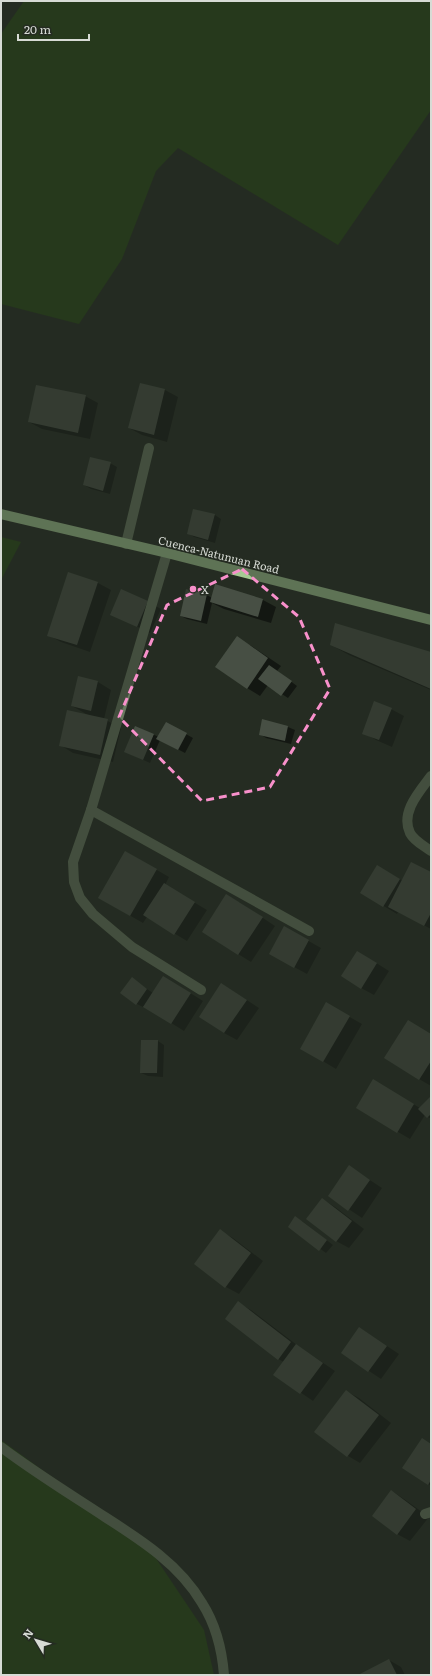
<svg xmlns="http://www.w3.org/2000/svg" width="432" height="1676" viewBox="0 0 432 1676" font-family="Literata,serif">
<rect width="100%" height="100%" fill="#252c22"/>
<g fill="#284914">
<polygon points="24,1 431,1 431,110 338,245 178,148 156,171 122,259 79,324 1,304 1,34"/>
<polygon points="1,537 21,542 1,580"/>
<polygon points="1,1440 149,1548 204,1630 214,1675 1,1675"/>
</g>
<g fill="#0007">
<polygon points="140,384 165,390 178,397 167,442 142,435 129,428"/>
<polygon points="85,396 98,403 90,439 42,429 29,422"/>
<polygon points="110,463 117,467 110,494 91,489 84,485"/>
<polygon points="194,510 215,515 221,519 215,543 194,537 188,533"/>
<polygon points="69,573 98,583 111,590 90,652 61,642 48,635"/>
<polygon points="216,586 263,600 276,607 271,623 224,609 212,603 207,624 187,619 181,616 207,595 212,598"/>
<polygon points="148,602 161,609 150,633 111,614"/>
<polygon points="250,645 281,666 277,671 297,686 288,698 268,685 260,696 247,688"/>
<polygon points="331,645 431,653 431,690 349,655"/>
<polygon points="79,678 98,682 111,690 104,719 121,728 113,762 73,753 60,745 88,715 72,706"/>
<polygon points="391,709 404,716 392,747 376,740 364,733"/>
<polygon points="263,721 288,727 295,730 291,744 266,738 260,734"/>
<polygon points="166,723 193,738 185,753 160,740 150,763 126,752 136,727 159,737"/>
<polygon points="126,852 169,877 165,885 207,910 187,941 147,917 143,923 99,898"/>
<polygon points="377,866 403,881 431,873 431,929 398,912 397,914 362,893"/>
<polygon points="239,902 275,926 251,962 238,954"/>
<polygon points="284,927 321,948 307,974 283,961"/>
<polygon points="370,959 389,971 374,995 361,988"/>
<polygon points="132,979 153,993 176,984 203,1001 184,1031 144,1006 143,1007 137,1004"/>
<polygon points="222,984 259,1008 237,1040 224,1033"/>
<polygon points="327,1004 362,1024 336,1069 301,1048"/>
<polygon points="431,1035 431,1086 419,1079"/>
<polygon points="158,1041 164,1045 163,1077 148,1076 141,1073"/>
<polygon points="374,1081 420,1108 431,1098 431,1119 425,1115 410,1139 357,1108"/>
<polygon points="350,1167 382,1188 362,1218 329,1196"/>
<polygon points="322,1199 335,1207 364,1229 349,1248 336,1241"/>
<polygon points="302,1221 333,1245 326,1253 289,1226"/>
<polygon points="220,1231 233,1238 263,1261 239,1294 226,1287 195,1264"/>
<polygon points="238,1303 251,1310 297,1345 335,1371 313,1401 275,1375 284,1362 278,1359"/>
<polygon points="360,1328 399,1354 381,1379 342,1353"/>
<polygon points="346,1391 359,1398 391,1423 360,1463 348,1456"/>
<polygon points="431,1444 431,1486 428,1484"/>
<polygon points="392,1491 404,1499 429,1517 410,1541 397,1534"/>
<polygon points="389,1660 401,1667 405,1675 360,1675"/>
</g>
<g fill="#474f44">
<polygon points="140,383 165,389 154,435 128,428"/>
<polygon points="36,385 86,395 78,433 28,422"/>
<polygon points="90,457 111,462 103,491 83,485"/>
<polygon points="193,509 215,514 208,540 187,534"/>
<polygon points="68,572 98,582 77,645 47,636"/>
<polygon points="215,584 263,599 258,617 210,602"/>
<polygon points="121,589 148,601 137,627 110,615"/>
<polygon points="186,589 207,594 201,621 180,616"/>
<polygon points="335,623 431,652 431,689 330,645"/>
<polygon points="237,636 268,658 247,689 215,667"/>
<polygon points="269,665 292,681 281,696 258,679"/>
<polygon points="78,676 98,681 91,711 71,706"/>
<polygon points="374,701 392,708 379,740 362,734"/>
<polygon points="67,710 108,719 100,755 59,746"/>
<polygon points="262,719 288,726 285,741 259,735"/>
<polygon points="166,722 187,733 178,750 156,739"/>
<polygon points="135,726 154,734 143,760 124,752"/>
<polygon points="125,851 157,869 130,916 98,898"/>
<polygon points="411,862 431,872 431,913 424,926 388,907"/>
<polygon points="377,865 400,879 383,907 360,893"/>
<polygon points="164,883 195,902 174,935 143,915"/>
<polygon points="226,894 263,917 238,955 202,932"/>
<polygon points="284,926 309,940 294,968 269,954"/>
<polygon points="357,951 377,963 361,989 341,976"/>
<polygon points="163,976 191,993 171,1024 143,1007"/>
<polygon points="132,977 147,989 136,1005 120,993"/>
<polygon points="221,983 247,1000 224,1033 199,1017"/>
<polygon points="326,1002 350,1016 323,1062 300,1049"/>
<polygon points="408,1020 431,1034 431,1061 419,1080 384,1058"/>
<polygon points="141,1040 158,1040 157,1073 140,1073"/>
<polygon points="373,1079 414,1104 397,1133 356,1108"/>
<polygon points="431,1096 431,1114 427,1118 418,1109"/>
<polygon points="349,1165 370,1180 348,1211 328,1196"/>
<polygon points="322,1198 352,1221 336,1242 306,1219"/>
<polygon points="295,1216 327,1240 319,1251 288,1227"/>
<polygon points="220,1229 251,1253 225,1288 194,1264"/>
<polygon points="238,1301 291,1342 278,1360 225,1319"/>
<polygon points="359,1327 387,1346 368,1372 341,1353"/>
<polygon points="296,1344 323,1363 300,1394 273,1375"/>
<polygon points="346,1390 379,1415 347,1457 314,1432"/>
<polygon points="422,1438 431,1444 431,1480 428,1485 402,1468"/>
<polygon points="391,1490 416,1509 397,1535 372,1516"/>
<polygon points="389,1659 397,1675 358,1675"/>
</g>
<g fill="none" stroke-linecap="round" stroke-linejoin="round">
<g stroke="#68795f" stroke-width="10">
<polyline points="126,544 149,448"/>
<polyline points="167,553 91,810 73,862 74,882 80,898 93,914 132,947 201,990"/>
<path d="M431,776C420,791 400,812 410,833C414,841 424,846 431,851"/>
<polyline points="91,810 309,931"/>
<path d="M1,1447C34,1472 70,1494 105,1517C141,1540 180,1565 202,1603C216,1625 222,1649 224,1675"/>
<polyline points="425,1514 431,1512"/>
</g>
<polyline stroke="#a5c993" stroke-width="10" points="1,514 167,553 431,620"/>
</g>
<path d="M0 0H432V1676H0ZM242,569L299,617L330,689L270,787L202,801L119,717L167,605Z" fill="#252c22" fill-opacity=".55" fill-rule="evenodd"/>
<path fill="none" stroke="#f890cb" stroke-width="3" stroke-dasharray="8 5" stroke-linejoin="round" d="M242,569L299,617L330,689L270,787L202,801L119,717L167,605Z"/>
<circle fill="#f890cb" stroke="#252c22" stroke-width="1.5" cx="193" cy="589" r="4"/>
<g text-anchor="middle" dominant-baseline="central" stroke-width="3" stroke-linejoin="round" paint-order="stroke">
<g font-size="11" fill="#d7dbd5" stroke="#252c22">
<text transform="translate(219 554) rotate(14)">Cuenca-Natunuan Road</text>
</g>
<g font-size="11" fill="#d7dbd5" stroke="#252c22" text-anchor="start">
<text x="201" y="589">X</text>
</g>
</g>
<rect width="432" height="1676" fill="none" stroke="#d7dbd5" stroke-width="4"/>
<g transform="translate(36 1640) rotate(308)" stroke="#252c22" stroke-width="3" paint-order="stroke">
<path d="M0-3L7 15L0 10L-7 15Z" fill="#d7dbd5"/>
<text y="-6" font-size="11" font-weight="bold" text-anchor="middle" fill="#d7dbd5">N</text>
</g>
<path d="M18 34v6h71v-6" fill="none" stroke="#d7dbd5" stroke-width="2"/>
<text x="24" y="34" font-size="12" fill="#d7dbd5" stroke="#252c22" stroke-width="3" paint-order="stroke">20 m</text>
</svg>
